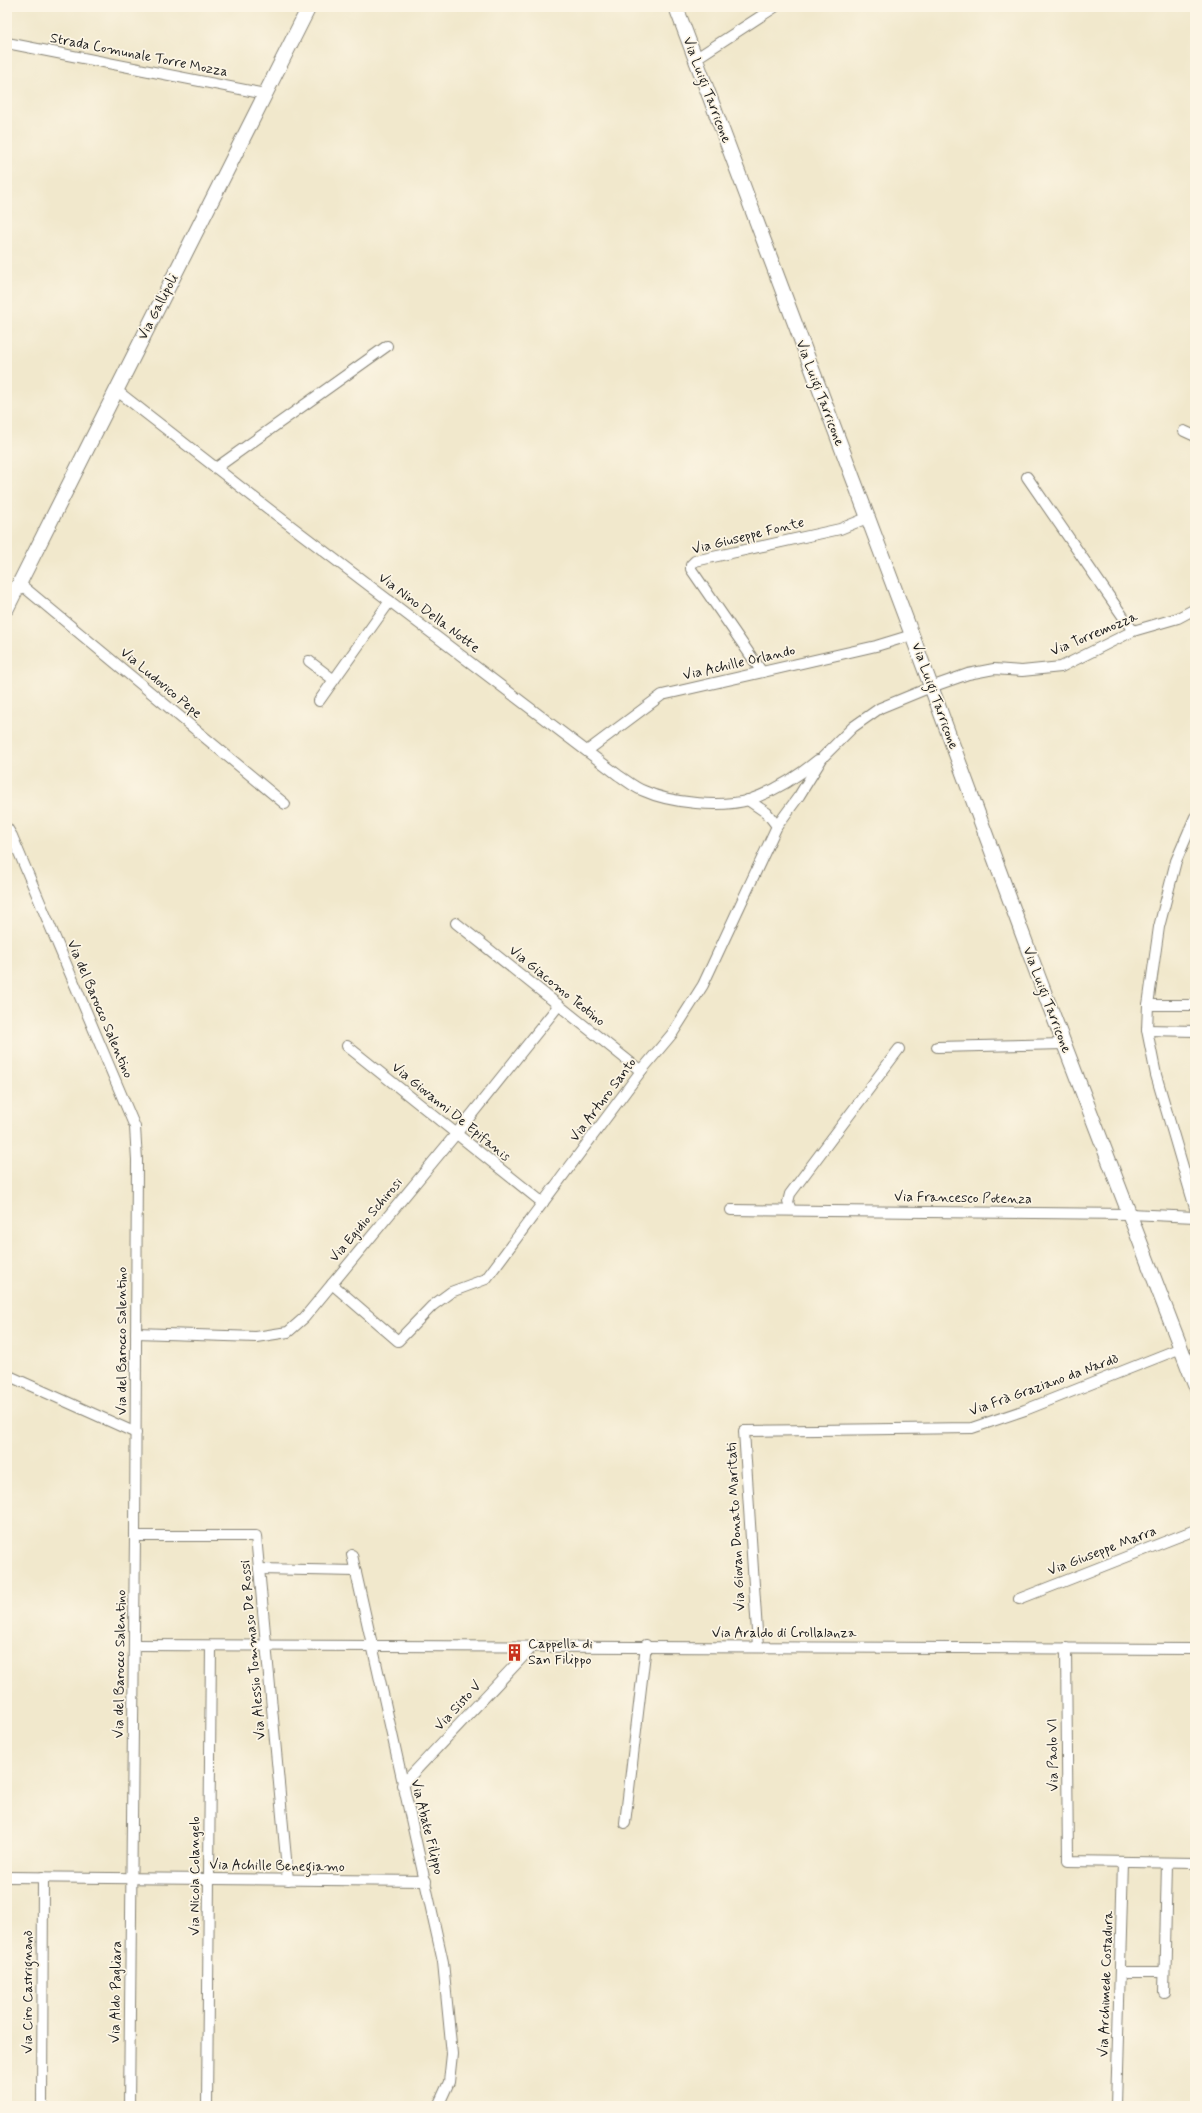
<svg xmlns="http://www.w3.org/2000/svg" width="1202" height="2113" viewBox="0 0 1202 2113" font-family="Mynerve,sans-serif">
<rect width="100%" height="100%" fill="#fcf5e5"/>
<filter id="ink" filterUnits="userSpaceOnUse"><feTurbulence type="fractalNoise" baseFrequency=".025" numOctaves="2"/><feDisplacementMap in="SourceGraphic" scale="8" xChannelSelector="R" yChannelSelector="G"/><feConvolveMatrix kernelMatrix="1 2 1 2 8 2 1 2 1" color-interpolation-filters="sRGB"/></filter>
<filter id="wash" filterUnits="userSpaceOnUse"><feTurbulence type="fractalNoise" baseFrequency=".012" numOctaves="4" result="noise"/><feDisplacementMap in="SourceGraphic" scale="16" xChannelSelector="R" yChannelSelector="G"/><feGaussianBlur stdDeviation="0.9" result="paint"/><feColorMatrix in="noise" values="0 0 0 0 0 0 0 0 0 0 0 0 0 0 0 0 0 1.4 0 .05"/><feComposite in="paint" operator="in"/></filter>
<g filter="url(#wash)">
<rect width="100%" height="100%" fill="#f1e8cc"/>
</g>
<g filter="url(#ink)">
<g fill="none" stroke-linecap="round" stroke-linejoin="round">
<defs>
<g id="minor">
<polyline points="7,43 265,94"/>
<polyline points="695,59 775,7"/>
<path d="M116,390L270,510L618,775C626,780 635,788 644,791C670,803 721,808 749,800C775,791 797,777 818,760"/>
<polyline points="1184,431 1195,436"/>
<polyline points="216,468 387,346"/>
<polyline points="1027,477 1133,631"/>
<polyline points="19,583 285,804"/>
<polyline points="309,661 334,680"/>
<polyline points="762,672 691,569 691,565 695,561 840,529 867,518"/>
<polyline points="319,701 390,601"/>
<polyline points="587,751 662,695 876,646 912,635"/>
<polyline points="748,800 767,813 777,826"/>
<polyline points="1195,817 1176,861 1159,927 1148,1005 1147,1030 1156,1075 1195,1208"/>
<polyline points="7,828 12,836 135,1127 137,1160 135,1536 129,2106"/>
<polyline points="456,923 641,1071"/>
<polyline points="1148,1005 1195,1005"/>
<polyline points="1147,1030 1195,1031"/>
<polyline points="347,1046 543,1203"/>
<polyline points="937,1047 1064,1044"/>
<polyline points="731,1210 1130,1214 1195,1217"/>
<polyline points="791,1210 788,1202 790,1194 899,1049"/>
<polyline points="332,1284 398,1341 432,1306 451,1292 486,1279 641,1071 672,1034 703,985 777,826 799,796 823,757 853,727 880,708 931,687 968,674 994,669 1022,671 1061,667 1133,631 1178,618 1195,609"/>
<polyline points="136,1333 256,1337 288,1332 304,1318 456,1134 559,1005"/>
<polyline points="7,1375 136,1433"/>
<polyline points="135,1536 256,1536 288,1880"/>
<polyline points="352,1555 443,1962 452,2054 449,2082 438,2106"/>
<polyline points="259,1569 356,1571"/>
<polyline points="1019,1599 1195,1530"/>
<polyline points="134,1645 1195,1649"/>
<polyline points="758,1647 744,1431 972,1428 1025,1410 1181,1348"/>
<polyline points="1066,1648 1068,1861 1195,1863"/>
<polyline points="402,1785 534,1645"/>
<polyline points="625,1823 646,1645"/>
<polyline points="7,1877 426,1881"/>
<polyline points="1120,1972 1163,1972"/>
<polyline points="1164,1993 1167,1863"/>
<polyline points="42,2106 43,1877"/>
<polyline points="207,2106 211,1646"/>
<polyline points="1116,2106 1123,1862"/>
</g>
<g id="secondary">
<polyline points="676,7 912,635 1038,976 1195,1385"/>
<polyline points="7,608 309,7"/>
</g>
</defs>
<use href="#minor" stroke="#868274" stroke-width="12"/>
<use href="#secondary" stroke="#868274" stroke-width="16"/>
<use href="#minor" stroke="#fff" stroke-width="10"/>
<use href="#secondary" stroke="#fff" stroke-width="14"/>
</g>
</g>
<defs>
<symbol id="building-bare" viewBox="-9 -9 18 18"><path d="M-4-6H4V6H1V3H-1V6H-4ZM-2.5-4.3h1.7v1.8h-1.7ZM.8-4.3h1.7v1.8H.8ZM-2.5-1h1.7V.8h-1.7ZM.8-1h1.7V.8H.8Z" fill="#c8321e" stroke="#fcf5e5" stroke-width="2.5" paint-order="stroke"/></symbol>
</defs>
<g fill-rule="evenodd">
<use href="#building-bare" x="502" y="1640" width="25" height="25"/>
</g>
<g text-anchor="middle" dominant-baseline="central" stroke-width="3.5" stroke-linejoin="round" paint-order="stroke">
<g font-size="14" fill="#1c1c1c" stroke="#fcf5e5">
<text transform="translate(139 55) rotate(11)">Strada Comunale Torre Mozza</text>
<text transform="translate(707 90) rotate(69)">Via Luigi Tarricone</text>
<text transform="translate(158 307) rotate(-63)">Via Gallipoli</text>
<text transform="translate(820 393) rotate(69)">Via Luigi Tarricone</text>
<text transform="translate(748 536) rotate(-14)">Via Giuseppe Fonte</text>
<text transform="translate(429 613) rotate(37)">Via Nino Della Notte</text>
<text transform="translate(1094 634) rotate(-23)">Via Torremozza</text>
<text transform="translate(739 663) rotate(-13)">Via Achille Orlando</text>
<text transform="translate(161 683) rotate(40)">Via Ludovico Pepe</text>
<text transform="translate(935 696) rotate(70)">Via Luigi Tarricone</text>
<text transform="translate(557 986) rotate(39)">Via Giacomo Teotino</text>
<text transform="translate(1047 1000) rotate(69)">Via Luigi Tarricone</text>
<text transform="translate(100 1009) rotate(67)">Via del Barocco Salentino</text>
<text transform="translate(603 1100) rotate(-53)">Via Arturo Santo</text>
<text transform="translate(451 1112) rotate(39)">Via Giovanni De Epifanis</text>
<text transform="translate(963 1198) rotate(1)">Via Francesco Potenza</text>
<text transform="translate(366 1220) rotate(-50)">Via Egidio Schirosi</text>
<text transform="translate(122 1341) rotate(-90)">Via del Barocco Salentino</text>
<text transform="translate(1044 1385) rotate(-20)">Via Frà Graziano da Nardò</text>
<text transform="translate(736 1527) rotate(-93)">Via Giovan Donato Maritati</text>
<text transform="translate(1102 1551) rotate(-21)">Via Giuseppe Marra</text>
<text x="784" y="1633">Via Araldo di Crollalanza</text>
<text transform="translate(253 1650) rotate(-95)">Via Alessio Tommaso De Rossi</text>
<text transform="translate(120 1664) rotate(-89)">Via del Barocco Salentino</text>
<text transform="translate(458 1706) rotate(-47)">Via Sisto V</text>
<text transform="translate(1053 1755) rotate(-91)">Via Paolo VI</text>
<text transform="translate(427 1827) rotate(76)">Via Abate Filippo</text>
<text transform="translate(277 1866) rotate(1)">Via Achille Benegiamo</text>
<text transform="translate(195 1876) rotate(-90)">Via Nicola Colangelo</text>
<text transform="translate(1106 1984) rotate(-88)">Via Archimede Costadura</text>
<text transform="translate(28 1992) rotate(-90)">Via Ciro Castrignanò</text>
<text transform="translate(116 1992) rotate(-89)">Via Aldo Pagliara</text>
</g>
<g font-size="14" fill="#1c1c1c" stroke="#fcf5e5" text-anchor="start">
<text x="528" y="1644">Cappella di<tspan x="528" dy="16">San Filippo</tspan></text>
</g>
</g>
<rect width="1202" height="2113" fill="none" stroke="#fcf5e5" stroke-width="24"/>
</svg>
